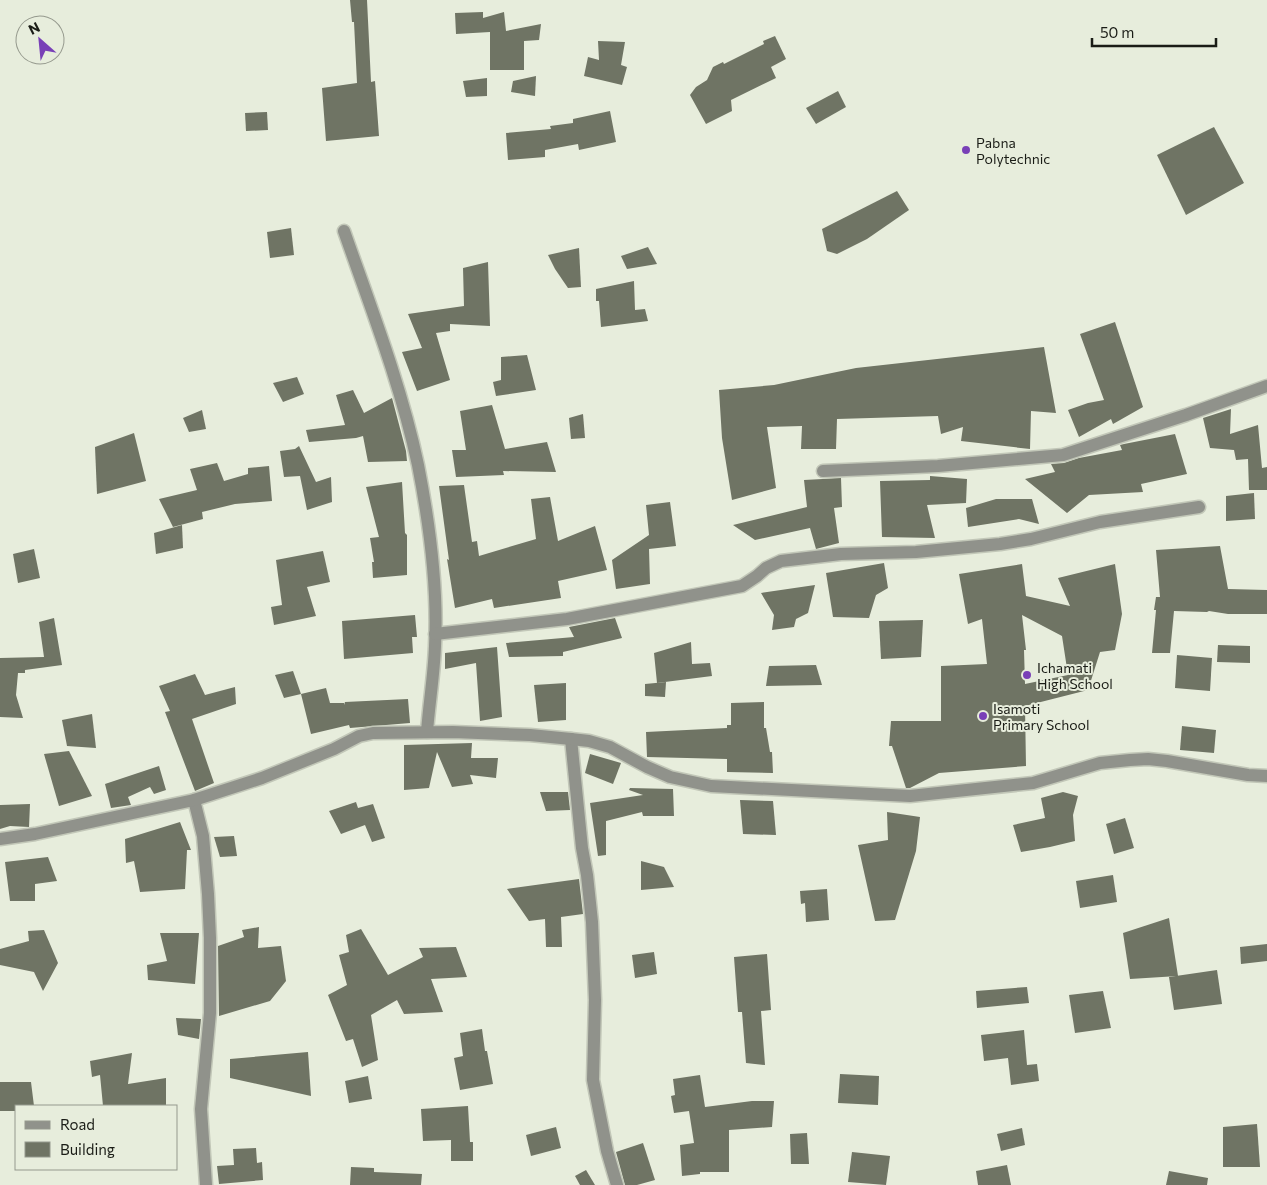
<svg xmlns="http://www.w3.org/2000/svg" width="1267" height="1185" viewBox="0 0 1267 1185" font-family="Commissioner,sans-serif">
<rect width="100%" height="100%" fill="#e7eddc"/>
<g fill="#6f7464" fill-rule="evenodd">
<polygon points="350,0 367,0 371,82 375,81 379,136 326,141 322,88 357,83 354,22 352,22"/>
<polygon points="483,12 483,18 504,12 506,31 541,24 539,40 524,41 524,70 490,70 490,32 456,34 455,13"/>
<polygon points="775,36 786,59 771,67 776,78 731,100 732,111 706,124 690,95 696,87 707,80 713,67 723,62 724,64 764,44 763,41"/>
<polygon points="598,41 625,42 621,65 627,67 622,85 584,76 588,57 599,60"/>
<polygon points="536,76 535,96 511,92 513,81"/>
<polygon points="487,78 487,96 466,97 463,81"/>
<polygon points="838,91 846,107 816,124 806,108"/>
<polygon points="610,111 616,142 579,150 578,144 545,150 545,157 508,160 506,133 551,129 550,126 573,123 573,119"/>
<polygon points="267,112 268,130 246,131 245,113"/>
<polygon points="1214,127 1244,183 1186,215 1157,155"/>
<polygon points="897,191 909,210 867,239 837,254 827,251 822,229"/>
<polygon points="291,228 294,255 270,258 267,232"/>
<polygon points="648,247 657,264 627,269 621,256"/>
<polygon points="579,248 581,287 568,288 555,269 548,255"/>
<polygon points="488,262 490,326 450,324 450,331 436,333 450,380 417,391 402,352 422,348 408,314 464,306 463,268"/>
<polygon points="634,281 635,310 645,309 648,321 601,327 599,301 596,301 596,289"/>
<polygon points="1115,322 1143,407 1113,424 1111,419 1079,437 1068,410 1088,403 1104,400 1080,334"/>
<polygon points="1044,347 1056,413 1031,411 1030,449 961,441 963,427 941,434 938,416 837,419 836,449 801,449 802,426 767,427 776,488 732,500 722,438 719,390 774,385 856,368"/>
<polygon points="527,355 536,390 496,396 493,382 501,380 501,357"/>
<polygon points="297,377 304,394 283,402 273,383"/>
<polygon points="353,390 364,413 392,398 406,451 407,461 368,462 363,436 356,438 309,442 306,430 345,425 336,395"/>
<polygon points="492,405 505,449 547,442 556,472 503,471 504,475 456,477 452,450 466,450 460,411"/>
<polygon points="1231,409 1230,434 1258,425 1262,468 1267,467 1267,490 1249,490 1248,459 1236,460 1234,450 1210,448 1203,418"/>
<polygon points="202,410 206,429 189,432 183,418"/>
<polygon points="583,414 585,438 571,439 569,418"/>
<polygon points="134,433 146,481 97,494 95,447"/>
<polygon points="1175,434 1187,474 1141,484 1143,492 1089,495 1067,513 1025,479 1055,472 1051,464 1064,463 1079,458 1122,450 1120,445 1124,444"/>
<polygon points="299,446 316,482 331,477 332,502 307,510 300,476 284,477 280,451 295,449"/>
<polygon points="217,463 224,481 248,474 248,468 269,466 272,501 235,504 202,512 203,519 173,527 159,499 197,490 190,469"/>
<polygon points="930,476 967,479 966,503 927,505 935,538 882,537 880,481 930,480"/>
<polygon points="841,478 842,507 834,508 839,543 816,549 810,528 755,540 733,525 807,507 804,480"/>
<polygon points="402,482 405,533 407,535 407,575 373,578 372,562 374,562 370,538 379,537 366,487"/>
<polygon points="464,485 472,542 477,541 479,556 536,539 531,499 550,497 558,541 595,526 607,570 558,581 561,598 494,608 492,599 455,608 447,559 449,560 439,486"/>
<polygon points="1254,493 1255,519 1226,521 1226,496"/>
<polygon points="996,499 1032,499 1039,524 1019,519 968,527 966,508"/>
<polygon points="670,502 676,546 649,549 650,584 616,589 612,560 649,535 646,505"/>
<polygon points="182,525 183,548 156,554 154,533"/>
<polygon points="1220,546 1228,589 1267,590 1267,614 1228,614 1209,611 1207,612 1174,611 1170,653 1152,653 1156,610 1154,610 1156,597 1160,597 1156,550"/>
<polygon points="34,549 40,578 18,583 13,554"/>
<polygon points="323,551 330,582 307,587 316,616 274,625 271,607 282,605 276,560"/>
<polygon points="884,563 888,588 876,595 869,618 833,617 826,573"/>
<path d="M1022,564L1026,596L1070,606L1058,578L1115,564L1122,614L1115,650L1100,652L1088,690L1025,706L1026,766L939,773L910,788H906L892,746H889L891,721H941V666L987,664L982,619L968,624L959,574ZM1022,615L1062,636L1068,675L1025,684L1024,650H1026Z"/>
<polygon points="815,585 808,613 796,619 794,627 772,630 774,615 761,593"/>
<polygon points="415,615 417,637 412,637 413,653 344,659 342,621"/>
<polygon points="54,618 62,665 25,670 25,673 18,673 16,695 23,718 0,717 0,658 44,657 39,622"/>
<polygon points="615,618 622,638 563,652 563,656 509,657 506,643 574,637 569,627"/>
<polygon points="923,620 921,657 881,659 879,621"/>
<polygon points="691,642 692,664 710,663 712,676 657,683 654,653"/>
<polygon points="1218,645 1250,646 1250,663 1217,662"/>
<polygon points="497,647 502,717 480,721 476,663 445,669 445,653"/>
<polygon points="1177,655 1212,658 1210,691 1175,688"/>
<polygon points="816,665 822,685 766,686 769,666"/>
<polygon points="293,671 301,694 284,698 275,675"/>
<polygon points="195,674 205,695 235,687 236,704 192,719 214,783 195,791 165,712 170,711 159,686"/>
<polygon points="666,682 665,697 645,696 645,684"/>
<polygon points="566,683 566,720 538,722 534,685"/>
<polygon points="326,688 330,703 344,703 344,705 345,702 408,699 410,723 350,728 349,725 311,734 301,694"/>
<polygon points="764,702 764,728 766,728 770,752 772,752 773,773 727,772 727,759 647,757 646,732 727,728 727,725 731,725 731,703"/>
<polygon points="92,714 96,748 67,746 62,720"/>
<polygon points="1182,726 1216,730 1214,753 1180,750"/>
<polygon points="472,743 471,758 498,758 496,778 470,775 473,784 452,787 437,752 429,788 404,790 404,745"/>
<polygon points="69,751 92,796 59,806 44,754"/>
<polygon points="590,754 621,763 613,784 585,773"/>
<polygon points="159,766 166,790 154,794 150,787 128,797 131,805 111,808 105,784"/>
<polygon points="630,788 673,789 674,816 643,816 642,812 606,821 606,855 598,856 590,803 643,795 629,790"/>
<polygon points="540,792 568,792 570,810 546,811"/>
<polygon points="1063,792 1078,796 1073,815 1075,841 1050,847 1021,852 1013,825 1045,818 1041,798"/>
<polygon points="740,800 773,801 776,835 743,834"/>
<polygon points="356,802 358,808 373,804 385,838 372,842 365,825 341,834 329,811"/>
<polygon points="30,804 29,827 10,826 0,829 0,805"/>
<polygon points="887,812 920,817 916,851 895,920 875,921 858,845 888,840"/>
<polygon points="1125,818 1134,848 1114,854 1106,824"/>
<polygon points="180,822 191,850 187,850 185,889 140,892 134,861 126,863 125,839"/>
<polygon points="234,836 237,856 220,857 214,837"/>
<polygon points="48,857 57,881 35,884 35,901 10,901 5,862"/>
<polygon points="641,861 664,867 674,887 641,890"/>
<polygon points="1113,875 1117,902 1080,908 1076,881"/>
<polygon points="579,879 583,914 561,917 562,947 546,947 545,919 529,921 507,889"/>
<polygon points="827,889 829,920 806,922 805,903 801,904 800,891"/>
<polygon points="1169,918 1178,976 1130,979 1123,933"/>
<polygon points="259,927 258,948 281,946 286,981 270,1001 219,1016 218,946 244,937 242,930"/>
<polygon points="361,929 388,975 423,957 419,948 456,947 467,977 431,979 443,1012 404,1014 397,1000 371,1015 378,1060 362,1067 353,1039 346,1041 328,995 347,985 339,955 349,952 346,935"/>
<polygon points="44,930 58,963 43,991 34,972 0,965 0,949 29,941 28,931"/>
<polygon points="160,933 199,933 195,984 148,980 147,965 167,961"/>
<polygon points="1267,944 1267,961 1241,964 1240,947"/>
<polygon points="654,952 657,974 635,978 632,955"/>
<polygon points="767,954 771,1010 761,1011 765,1065 746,1063 742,1012 738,1012 734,957"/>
<polygon points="1217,970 1222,1004 1174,1010 1169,977"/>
<polygon points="1027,987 1029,1003 977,1008 976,991"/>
<polygon points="1103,991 1111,1028 1075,1033 1069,995"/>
<polygon points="176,1018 201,1019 199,1039 178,1035"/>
<polygon points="482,1029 485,1051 487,1051 493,1084 460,1090 454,1058 463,1056 460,1033"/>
<polygon points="1024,1030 1027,1065 1037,1064 1039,1081 1011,1085 1008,1058 984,1061 981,1035"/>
<polygon points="308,1052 311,1096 230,1078 230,1059"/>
<polygon points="132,1053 128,1084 166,1078 166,1106 103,1106 100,1075 92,1077 90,1061"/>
<polygon points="840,1074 879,1076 878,1105 838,1103"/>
<polygon points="700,1075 705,1107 752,1101 774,1101 772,1127 729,1130 729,1172 700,1172 700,1174 682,1176 680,1145 694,1143 689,1111 674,1113 671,1096 675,1095 673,1079"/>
<polygon points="368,1076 372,1099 349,1103 345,1081"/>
<polygon points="0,1082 31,1082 34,1106 16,1106 16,1111 0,1111"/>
<polygon points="468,1106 470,1142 473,1142 473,1161 451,1161 451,1140 423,1141 421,1109"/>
<polygon points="1257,1124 1260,1167 1223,1167 1223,1127"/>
<polygon points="556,1127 561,1148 531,1156 526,1135"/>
<polygon points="1022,1128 1025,1145 1001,1151 997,1134"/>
<polygon points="807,1133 809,1164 791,1164 790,1134"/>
<polygon points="643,1143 655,1180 637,1185 625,1185 616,1152"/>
<polygon points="256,1148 257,1163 262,1162 263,1180 219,1184 217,1166 234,1165 233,1149"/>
<polygon points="852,1152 890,1156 886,1185 848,1182"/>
<polygon points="1007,1165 1011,1185 978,1185 976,1171"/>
<polygon points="351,1167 374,1168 374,1172 422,1174 421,1185 350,1185"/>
<polygon points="586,1170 595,1185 580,1185 575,1176"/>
<polygon points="1169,1171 1208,1178 1207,1185 1166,1185"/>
</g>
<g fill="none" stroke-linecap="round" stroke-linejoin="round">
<defs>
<g id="street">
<path d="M344,231C371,308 401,385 418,465C429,521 438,588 435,646C434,675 429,704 427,732"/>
<polyline points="823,471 938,466 1063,455 1186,415 1267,386"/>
<polyline points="435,634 567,619 742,586 757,576 766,568 781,561 841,554 916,552 1000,544 1031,539 1100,522 1199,507"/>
<polyline points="571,739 582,848 587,875 592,922 595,1000 593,1080 607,1151 617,1185"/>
<polyline points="194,800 203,836 208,894 210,938 210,1013 201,1109 206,1185"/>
<polyline points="0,839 35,834 194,800 262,778 334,749 359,736 373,733 453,732 530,735 571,739 589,741 610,747 647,767 670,777 711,786 910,796 1033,783 1100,763 1130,760 1148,759 1167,761 1248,775 1267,776"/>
</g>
</defs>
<use href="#street" stroke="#c2c7b8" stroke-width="15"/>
<use href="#street" stroke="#90928b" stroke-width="12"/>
</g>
<g fill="#7940b7" stroke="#e7eddc" stroke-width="2">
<circle cx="966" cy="150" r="5"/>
<circle cx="1027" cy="675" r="5"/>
<circle cx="983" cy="716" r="5"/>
</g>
<g text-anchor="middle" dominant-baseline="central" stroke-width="4" stroke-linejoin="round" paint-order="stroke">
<g font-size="14" fill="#1a1c16" stroke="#e7eddc" text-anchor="start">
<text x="976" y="142">Pabna<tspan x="976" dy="16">Polytechnic</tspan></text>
<text x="1037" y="667">Ichamati<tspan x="1037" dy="16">High School</tspan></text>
<text x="993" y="708">Isamoti<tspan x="993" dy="16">Primary School</tspan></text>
</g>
</g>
<rect x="15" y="1105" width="162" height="65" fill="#e7eddc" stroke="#95998d"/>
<rect x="25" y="1121" width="25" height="8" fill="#90928b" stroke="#95998d"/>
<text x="60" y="1130" font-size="15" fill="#1a1c16">Road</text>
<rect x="25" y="1142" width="25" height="15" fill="#6f7464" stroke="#95998d"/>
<text x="60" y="1155" font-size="15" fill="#1a1c16">Building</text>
<g transform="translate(40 40) rotate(333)"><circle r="24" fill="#e7eddc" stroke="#95998d"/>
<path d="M0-4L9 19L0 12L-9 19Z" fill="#7940b7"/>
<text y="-8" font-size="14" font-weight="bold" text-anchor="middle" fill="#1a1c16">N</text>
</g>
<path d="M1092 38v8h124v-8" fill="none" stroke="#1a1c16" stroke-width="2.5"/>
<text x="1100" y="38" font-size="15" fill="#1a1c16" stroke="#e7eddc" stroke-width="4" paint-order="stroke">50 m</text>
</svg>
